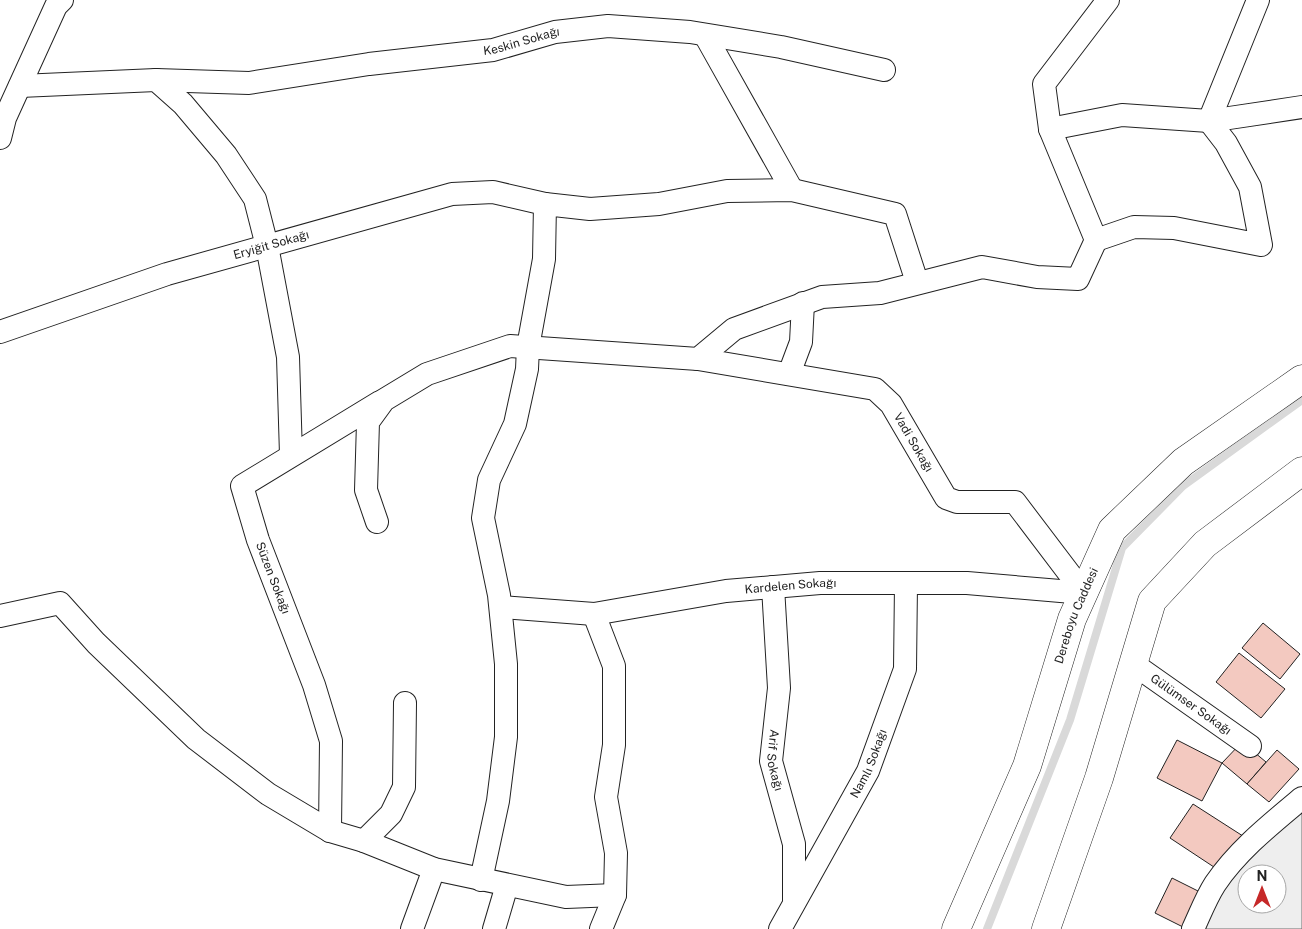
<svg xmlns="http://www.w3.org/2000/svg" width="1302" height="929" viewBox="0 0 1302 929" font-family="'Public Sans',sans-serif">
<rect width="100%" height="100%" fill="#fff"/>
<path fill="#eee" stroke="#6f6f6f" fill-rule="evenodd" d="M1302,799V929H1199L1253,828ZM1247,874H1277V904H1247Z"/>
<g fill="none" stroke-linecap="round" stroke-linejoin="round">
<polyline stroke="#d9d9d9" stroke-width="8" points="987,929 1070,720 1122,548 1183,486 1302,400"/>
</g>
<g fill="#f3c9c0" stroke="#222">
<polygon points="1263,623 1300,654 1280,679 1242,648"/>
<polygon points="1239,653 1285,689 1261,718 1216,682"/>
<polygon points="1177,740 1222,763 1202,801 1157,778"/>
<polygon points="1242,742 1266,762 1247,784 1222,763"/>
<polygon points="1277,750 1299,769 1269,802 1247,784"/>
<polygon points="1193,804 1246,838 1223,873 1170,838"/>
<polygon points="1172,878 1204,894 1187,929 1155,913"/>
</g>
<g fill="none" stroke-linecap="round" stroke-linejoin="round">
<defs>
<g id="minor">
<polyline points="705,35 792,190"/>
<path id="s1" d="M156,80L249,83L369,64L493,50L555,32L608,26L690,32L781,47L884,70"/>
<polyline points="20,86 156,80 183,104 226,155 255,199 267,246 288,357 291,455"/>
<polyline points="1209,121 1258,0"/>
<polyline points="1050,129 1122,115 1209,121 1302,107"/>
<polyline points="0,138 5,118 56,6 62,0"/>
<polyline points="1096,240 1134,227 1174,228 1261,245 1250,187 1226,143 1209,121"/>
<path id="s2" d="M0,332L167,274L452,194L493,192L545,204"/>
<path id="s3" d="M698,359L875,389L891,404L946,498L957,502H1015L1084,593"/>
<polyline points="789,374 801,342 803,303"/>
<polyline points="377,522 366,490 368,422 384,400 427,374 510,346 698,359 734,329 822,297 880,293 982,267 1037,277 1078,279 1096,240 1050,129 1044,84 1108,0"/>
<path id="s4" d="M773,587L779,688L771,761L794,844V900"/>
<path id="s5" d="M501,607L594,614L726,591L820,583H967L1084,593"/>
<polyline points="594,614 614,666 614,745 606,797 616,853 615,895 601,929"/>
<polyline points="0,616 60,603 96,643 196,739 268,794 330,831 364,841 434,869 566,897 615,895"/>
<path id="s6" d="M1132,663L1250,746"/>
<polyline points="330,831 331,741 314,685 258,540 242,486 380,402"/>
<polyline points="364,841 391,814 404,787 405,703"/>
<polyline points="481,880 498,801 506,737 506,664 499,595 483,518 489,480 515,424 527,369 528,347 544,259 545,204 590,209 659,204 727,191 792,190 895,214 917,282"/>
<polyline points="412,929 434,869"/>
<polyline points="494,929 507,885"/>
<path id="s7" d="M780,929L868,771L905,669L906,584"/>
<path d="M1193,929C1200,914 1206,898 1215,884C1238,850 1271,824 1302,798"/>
</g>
<g id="secondary">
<path id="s8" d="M956,929L1027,766L1072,619L1112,530L1183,462L1302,379"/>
<polyline points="1046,929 1099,778 1152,601 1205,544 1302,471"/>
</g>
</defs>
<use href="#minor" stroke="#222" stroke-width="24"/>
<use href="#secondary" stroke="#222" stroke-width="29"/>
<use href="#minor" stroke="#fff" stroke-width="22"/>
<use href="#secondary" stroke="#fff" stroke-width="28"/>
</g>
<g text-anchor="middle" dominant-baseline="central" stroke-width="4" stroke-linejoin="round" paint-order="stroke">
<g font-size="12" fill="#222" stroke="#fff">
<text stroke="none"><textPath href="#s1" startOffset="369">Keskin Sokağı</textPath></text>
<text stroke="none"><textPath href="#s2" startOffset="285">Eryiğit Sokağı</textPath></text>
<text stroke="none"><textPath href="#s3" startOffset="246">Vadi Sokağı</textPath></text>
<text transform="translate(273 578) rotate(69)">Süzen Sokağı</text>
<text stroke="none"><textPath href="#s5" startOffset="292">Kardelen Sokağı</textPath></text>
<text stroke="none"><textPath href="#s8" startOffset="336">Dereboyu Caddesi</textPath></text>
<text stroke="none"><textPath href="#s6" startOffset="72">Gülümser Sokağı</textPath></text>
<text stroke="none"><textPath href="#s4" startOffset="174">Arif Sokağı</textPath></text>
<text stroke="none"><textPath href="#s7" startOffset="188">Namlı Sokağı</textPath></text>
</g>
</g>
<g transform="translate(1262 889)"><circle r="24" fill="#ffffff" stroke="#a7a7a7"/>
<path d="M0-4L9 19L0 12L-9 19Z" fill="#c62828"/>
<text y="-8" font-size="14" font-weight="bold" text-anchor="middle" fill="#222222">N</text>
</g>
</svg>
